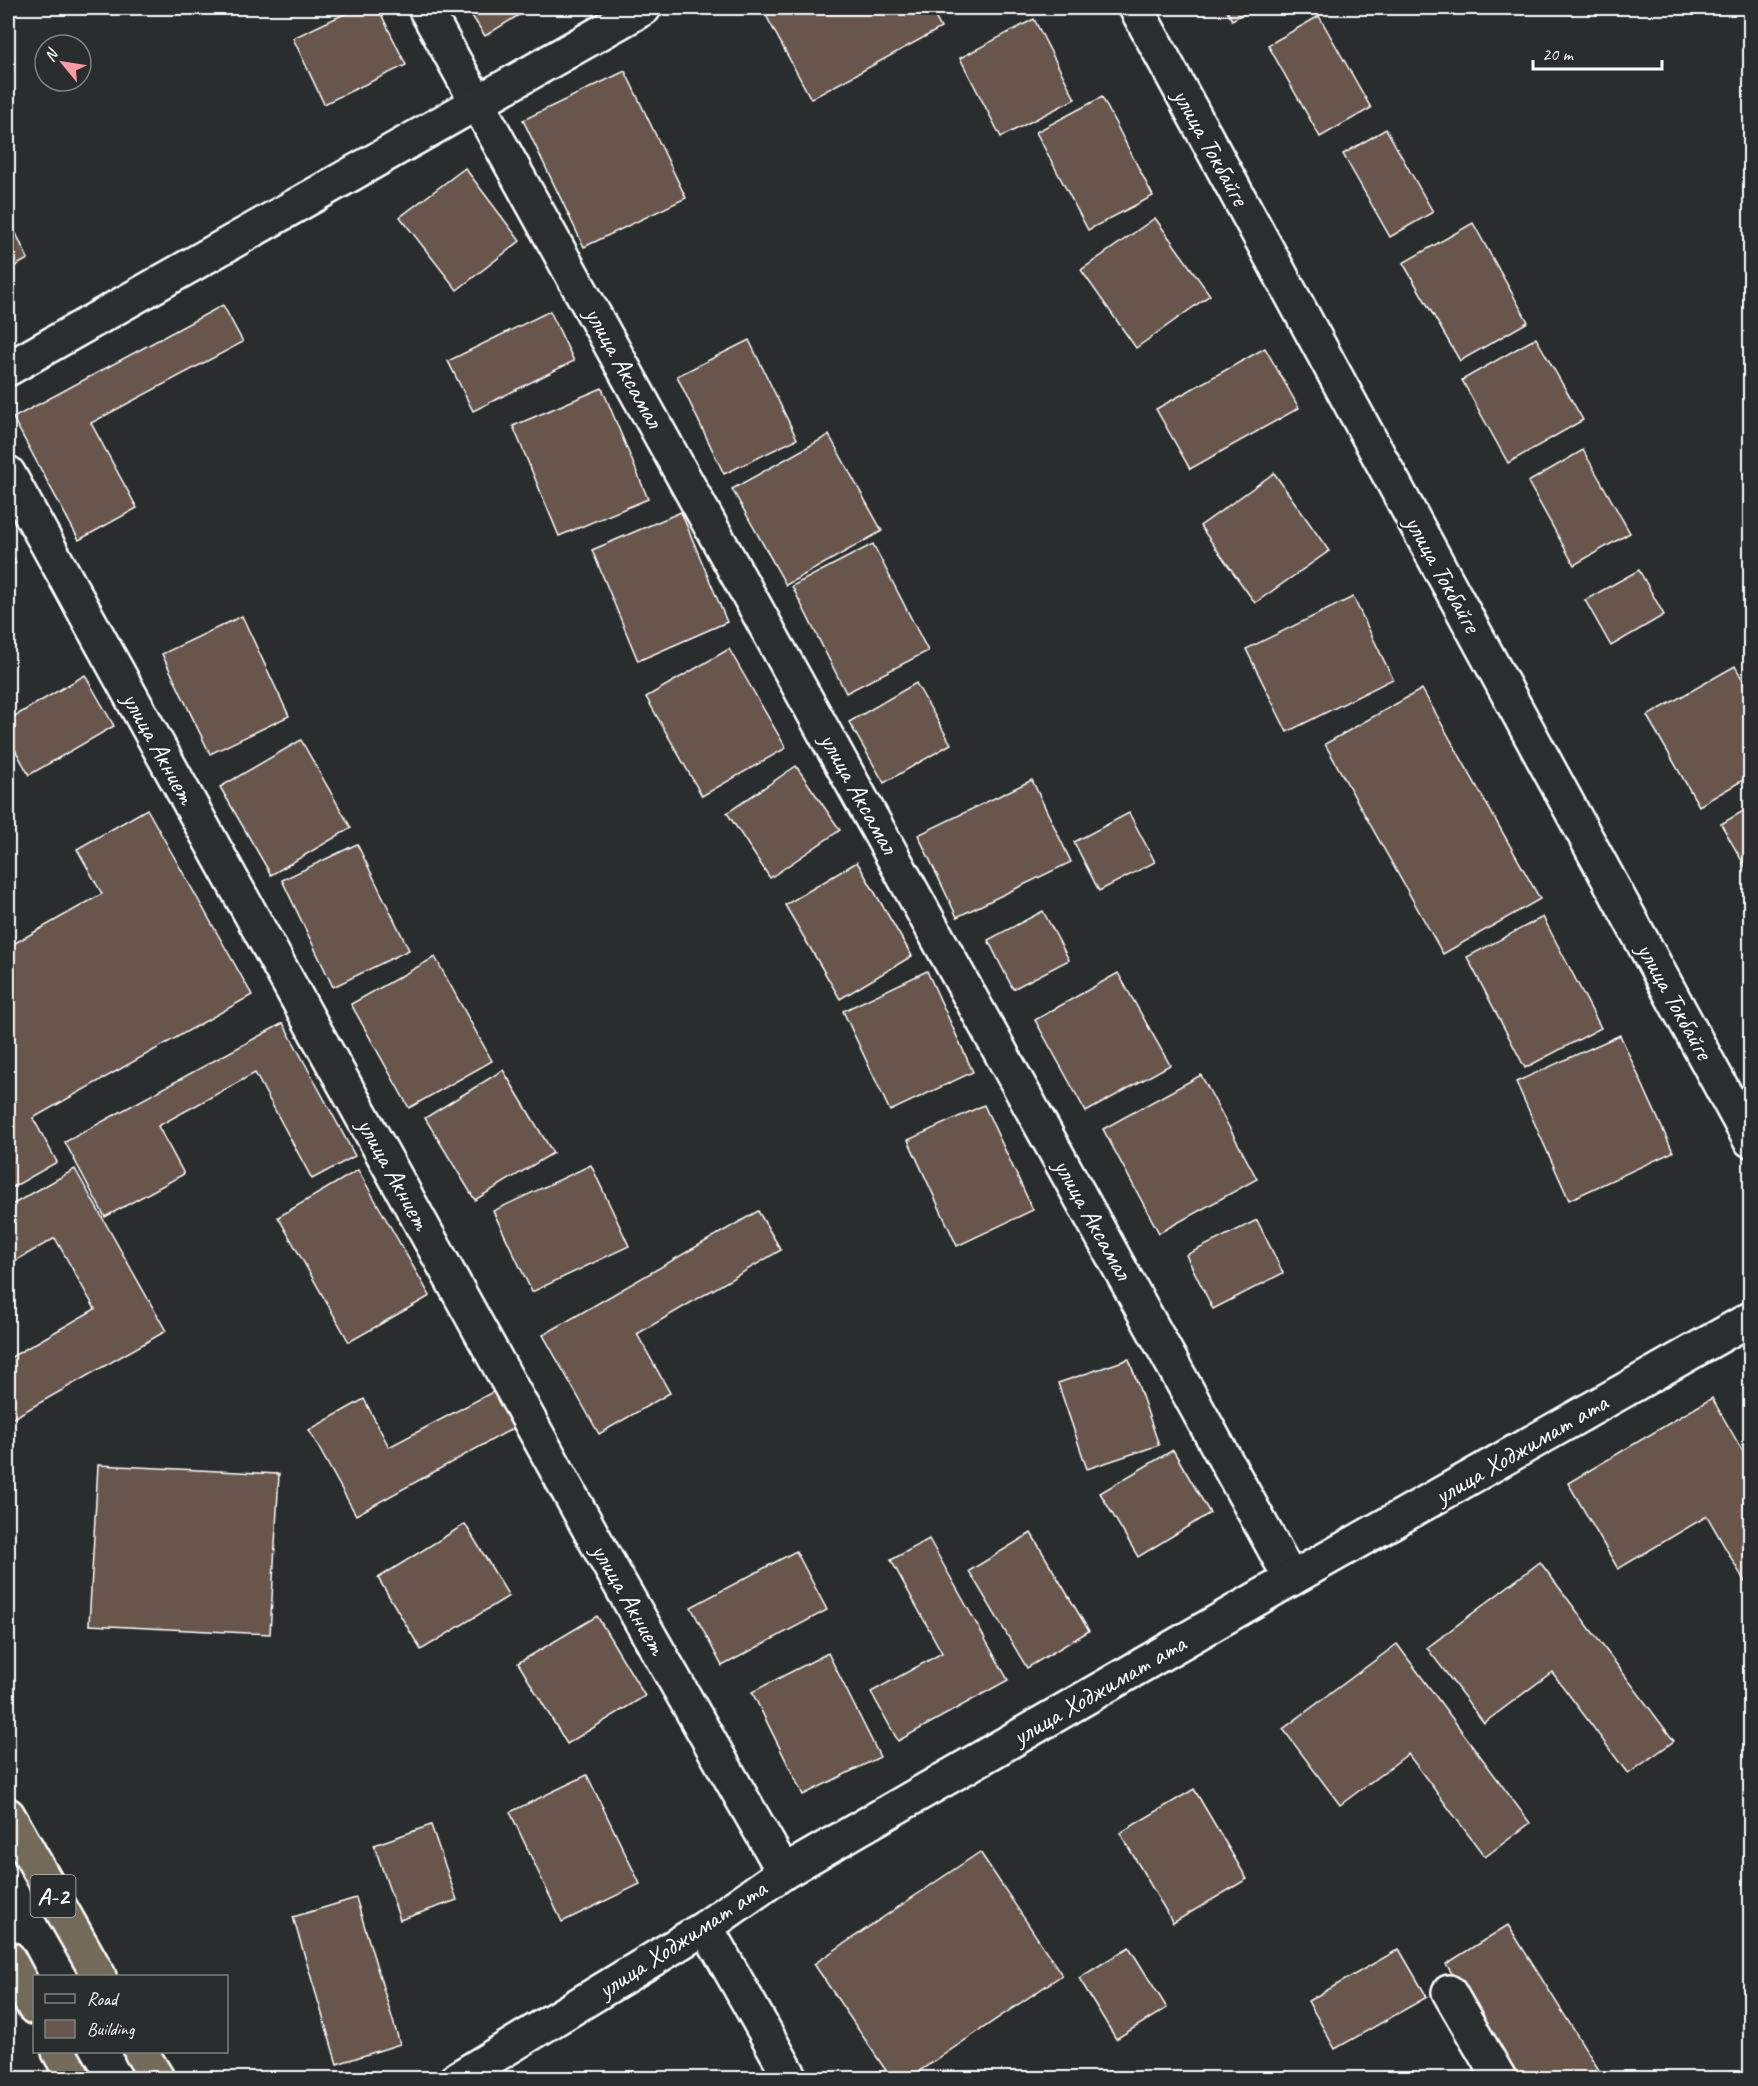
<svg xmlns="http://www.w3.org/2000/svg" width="1758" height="2086" viewBox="0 0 1758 2086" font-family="Caveat,sans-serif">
<rect width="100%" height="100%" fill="#2a2d2e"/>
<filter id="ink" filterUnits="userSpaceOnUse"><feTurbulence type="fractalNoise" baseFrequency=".0167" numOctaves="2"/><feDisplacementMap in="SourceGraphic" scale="12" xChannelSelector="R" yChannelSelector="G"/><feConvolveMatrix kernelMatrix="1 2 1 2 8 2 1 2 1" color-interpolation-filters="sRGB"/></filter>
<g filter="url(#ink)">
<g fill="#67574e" stroke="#fff" stroke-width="1.5">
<polygon points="357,8 378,8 406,65 324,104 293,38"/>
<polygon points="467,8 530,8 485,36"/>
<polygon points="762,8 930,8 941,28 811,99"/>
<polygon points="1225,8 1254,8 1232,20"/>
<polygon points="1319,16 1371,108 1320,137 1268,45"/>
<polygon points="1034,19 1075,99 1001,137 960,58"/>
<polygon points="625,71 686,198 584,247 523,120"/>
<polygon points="1102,97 1153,196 1088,230 1036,132"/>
<polygon points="1386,129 1433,212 1390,237 1343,154"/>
<polygon points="465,168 520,241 457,290 400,217"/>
<polygon points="8,216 28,259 8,270"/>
<polygon points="1155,218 1210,295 1136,348 1081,270"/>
<polygon points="1473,223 1528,322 1460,361 1403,263"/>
<polygon points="223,305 243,342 91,423 137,508 79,540 13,418"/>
<polygon points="550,311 574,361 473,411 448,361"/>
<polygon points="1536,338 1583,420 1508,463 1462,380"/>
<polygon points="749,340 797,439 724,474 677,376"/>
<polygon points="1265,348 1299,408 1190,469 1156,409"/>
<polygon points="602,388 648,499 559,536 513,426"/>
<polygon points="829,435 882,531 786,585 732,489"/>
<polygon points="1583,450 1630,533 1574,565 1528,482"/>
<polygon points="1274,473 1329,551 1255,603 1200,526"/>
<polygon points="681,512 727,622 638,661 592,550"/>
<polygon points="873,544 928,651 846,693 792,586"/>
<polygon points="8,548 16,563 8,568"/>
<polygon points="1639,570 1664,615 1611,646 1585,600"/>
<polygon points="1353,597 1393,679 1287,732 1246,649"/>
<polygon points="242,616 289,716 210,754 162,654"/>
<polygon points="729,649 786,748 702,796 646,697"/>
<polygon points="1735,666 1750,693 1750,776 1699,806 1647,716"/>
<polygon points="85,675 114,726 29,775 8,737 8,720"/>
<polygon points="916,683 951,744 884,783 849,722"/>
<polygon points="1422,689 1540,899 1443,954 1325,744"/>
<polygon points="301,740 351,828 271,875 220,787"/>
<polygon points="796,766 840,830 770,878 727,813"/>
<polygon points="1032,780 1071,862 957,917 918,835"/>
<polygon points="1750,807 1750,875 1721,824"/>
<polygon points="147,809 252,995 33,1118 57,1162 8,1190 8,947 102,894 77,849"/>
<polygon points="1129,813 1155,862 1099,891 1074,842"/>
<polygon points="357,844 409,950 333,987 282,880"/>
<polygon points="857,862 912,956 840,999 785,905"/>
<polygon points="1043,911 1069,960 1013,989 988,940"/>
<polygon points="1543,917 1601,1028 1525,1068 1467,957"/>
<polygon points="435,957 492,1061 409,1108 351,1004"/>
<polygon points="927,971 973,1072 890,1111 843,1011"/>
<polygon points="1118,973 1170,1065 1086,1112 1035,1020"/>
<polygon points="283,1023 355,1156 312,1179 255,1073 158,1126 184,1174 105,1217 65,1142"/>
<polygon points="1620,1035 1673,1152 1569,1200 1516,1082"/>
<polygon points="503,1070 553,1153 475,1200 425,1118"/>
<polygon points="1201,1075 1257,1179 1159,1233 1103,1129"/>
<polygon points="984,1105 1033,1210 957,1246 908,1140"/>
<polygon points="591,1165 629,1246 532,1292 493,1211"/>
<polygon points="75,1169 166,1331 8,1421 8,1359 95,1309 55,1238 8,1265 8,1207"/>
<polygon points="358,1170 430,1296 349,1342 278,1217"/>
<polygon points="758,1211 781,1250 637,1334 670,1393 599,1434 543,1335"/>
<polygon points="1257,1220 1283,1273 1213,1309 1186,1255"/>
<polygon points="1129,1359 1159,1445 1087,1469 1058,1383"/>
<polygon points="504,1386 521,1424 356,1515 309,1430 364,1399 389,1447"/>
<polygon points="1712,1398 1750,1464 1750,1579 1745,1582 1707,1516 1618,1569 1568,1483"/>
<polygon points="1173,1450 1210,1513 1138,1557 1100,1493"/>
<polygon points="98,1465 279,1474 270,1634 89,1625"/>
<polygon points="465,1524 509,1596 421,1650 378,1578"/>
<polygon points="1031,1533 1089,1631 1027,1668 969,1571"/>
<polygon points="929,1539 1008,1680 898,1741 871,1692 942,1653 891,1560"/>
<polygon points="796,1551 827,1610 722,1666 691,1607"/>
<polygon points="1540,1562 1674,1741 1628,1774 1552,1672 1484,1723 1427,1648"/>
<polygon points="597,1616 645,1696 567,1744 518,1663"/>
<polygon points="1397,1644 1530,1823 1485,1857 1408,1754 1340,1805 1283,1729"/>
<polygon points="828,1653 880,1757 803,1795 752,1692"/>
<polygon points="587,1775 640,1884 562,1922 510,1812"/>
<polygon points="1194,1789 1247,1879 1173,1923 1120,1833"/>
<polygon points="431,1825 457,1900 400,1920 374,1845"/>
<polygon points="980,1852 1062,1975 909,2078 891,2078 814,1964"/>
<polygon points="356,1898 400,2044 337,2064 293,1917"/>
<polygon points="1508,1925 1604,2078 1518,2078 1446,1964"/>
<polygon points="1129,1947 1167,2008 1116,2039 1079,1978"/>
<polygon points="1399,1949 1427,1997 1335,2049 1308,2001"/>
</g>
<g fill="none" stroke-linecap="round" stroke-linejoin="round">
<defs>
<g id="minor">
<polyline points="425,8 1291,1579"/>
<polyline points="1136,8 1750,1140"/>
<polyline points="8,369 644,8"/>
<polyline points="8,473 604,1556 784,1872"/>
<polyline points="706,1927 791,2078"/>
<polyline points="1449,1992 1499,2078"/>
<polyline points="458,2078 706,1927 784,1872 1291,1579 1750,1319"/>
</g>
<g id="highway">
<polyline points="8,1815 99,1976"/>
<polyline points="8,1958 34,2007"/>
<polyline points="59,2052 74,2078"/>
<polyline points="141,2052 157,2078"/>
</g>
</defs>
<use href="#minor" stroke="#fff" stroke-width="38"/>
<use href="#highway" stroke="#fff" stroke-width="38"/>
<use href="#minor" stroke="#2a2d2e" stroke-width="33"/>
<use href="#highway" stroke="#736b5a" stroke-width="33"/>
</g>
</g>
<g text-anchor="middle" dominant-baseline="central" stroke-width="4.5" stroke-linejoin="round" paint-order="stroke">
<rect fill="#2a2d2e" stroke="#bfc0c0" stroke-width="1.5" x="30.5" y="1875" width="45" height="42" rx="4.5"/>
<g font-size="24" font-weight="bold" fill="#fff">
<text x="53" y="1896">A-2</text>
</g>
<g font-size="26" fill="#fff" stroke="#2a2d2e">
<text transform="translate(1211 147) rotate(61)">улица Токбайге</text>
<text transform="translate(624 367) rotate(61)">улица Аксамал</text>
<text transform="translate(1443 574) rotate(61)">улица Токбайге</text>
<text transform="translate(159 748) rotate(61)">улица Акниет</text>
<text transform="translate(859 793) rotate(61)">улица Аксамал</text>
<text transform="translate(1675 1001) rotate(61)">улица Токбайге</text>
<text transform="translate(394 1174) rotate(61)">улица Акниет</text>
<text transform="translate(1093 1219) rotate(61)">улица Аксамал</text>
<text transform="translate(1521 1449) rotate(-30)">улица Ходжимат ата</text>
<text transform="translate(629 1599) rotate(60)">улица Акниет</text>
<text transform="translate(1099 1690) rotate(-30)">улица Ходжимат ата</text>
<text transform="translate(682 1939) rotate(-33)">улица Ходжимат ата</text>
</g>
</g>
<rect width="1758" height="2086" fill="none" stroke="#2a2d2e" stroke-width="30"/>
<rect x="15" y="15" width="1728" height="2056" fill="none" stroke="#fff" stroke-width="2" filter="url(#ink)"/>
<rect x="33" y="1975" width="195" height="78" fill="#2a2d2e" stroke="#7f8182" stroke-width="1.5"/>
<rect x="45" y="1994" width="30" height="9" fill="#2a2d2e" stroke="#7f8182" stroke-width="1.5"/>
<text x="87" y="2005" font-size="18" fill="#ffffff">Road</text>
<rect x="45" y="2020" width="30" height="18" fill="#67574e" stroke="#7f8182" stroke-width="1.5"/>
<text x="87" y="2035" font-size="18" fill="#ffffff">Building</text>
<g transform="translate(63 63) rotate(300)"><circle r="28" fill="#2a2d2e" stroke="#7f8182" stroke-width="1.5"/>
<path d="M0-4.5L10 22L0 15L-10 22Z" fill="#ff9aa2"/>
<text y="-9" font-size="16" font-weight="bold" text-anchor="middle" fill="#ffffff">N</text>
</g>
<path d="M1533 60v9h129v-9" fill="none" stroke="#ffffff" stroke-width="3"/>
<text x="1542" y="60" font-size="18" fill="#ffffff" stroke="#2a2d2e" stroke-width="4.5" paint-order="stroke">20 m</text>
</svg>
